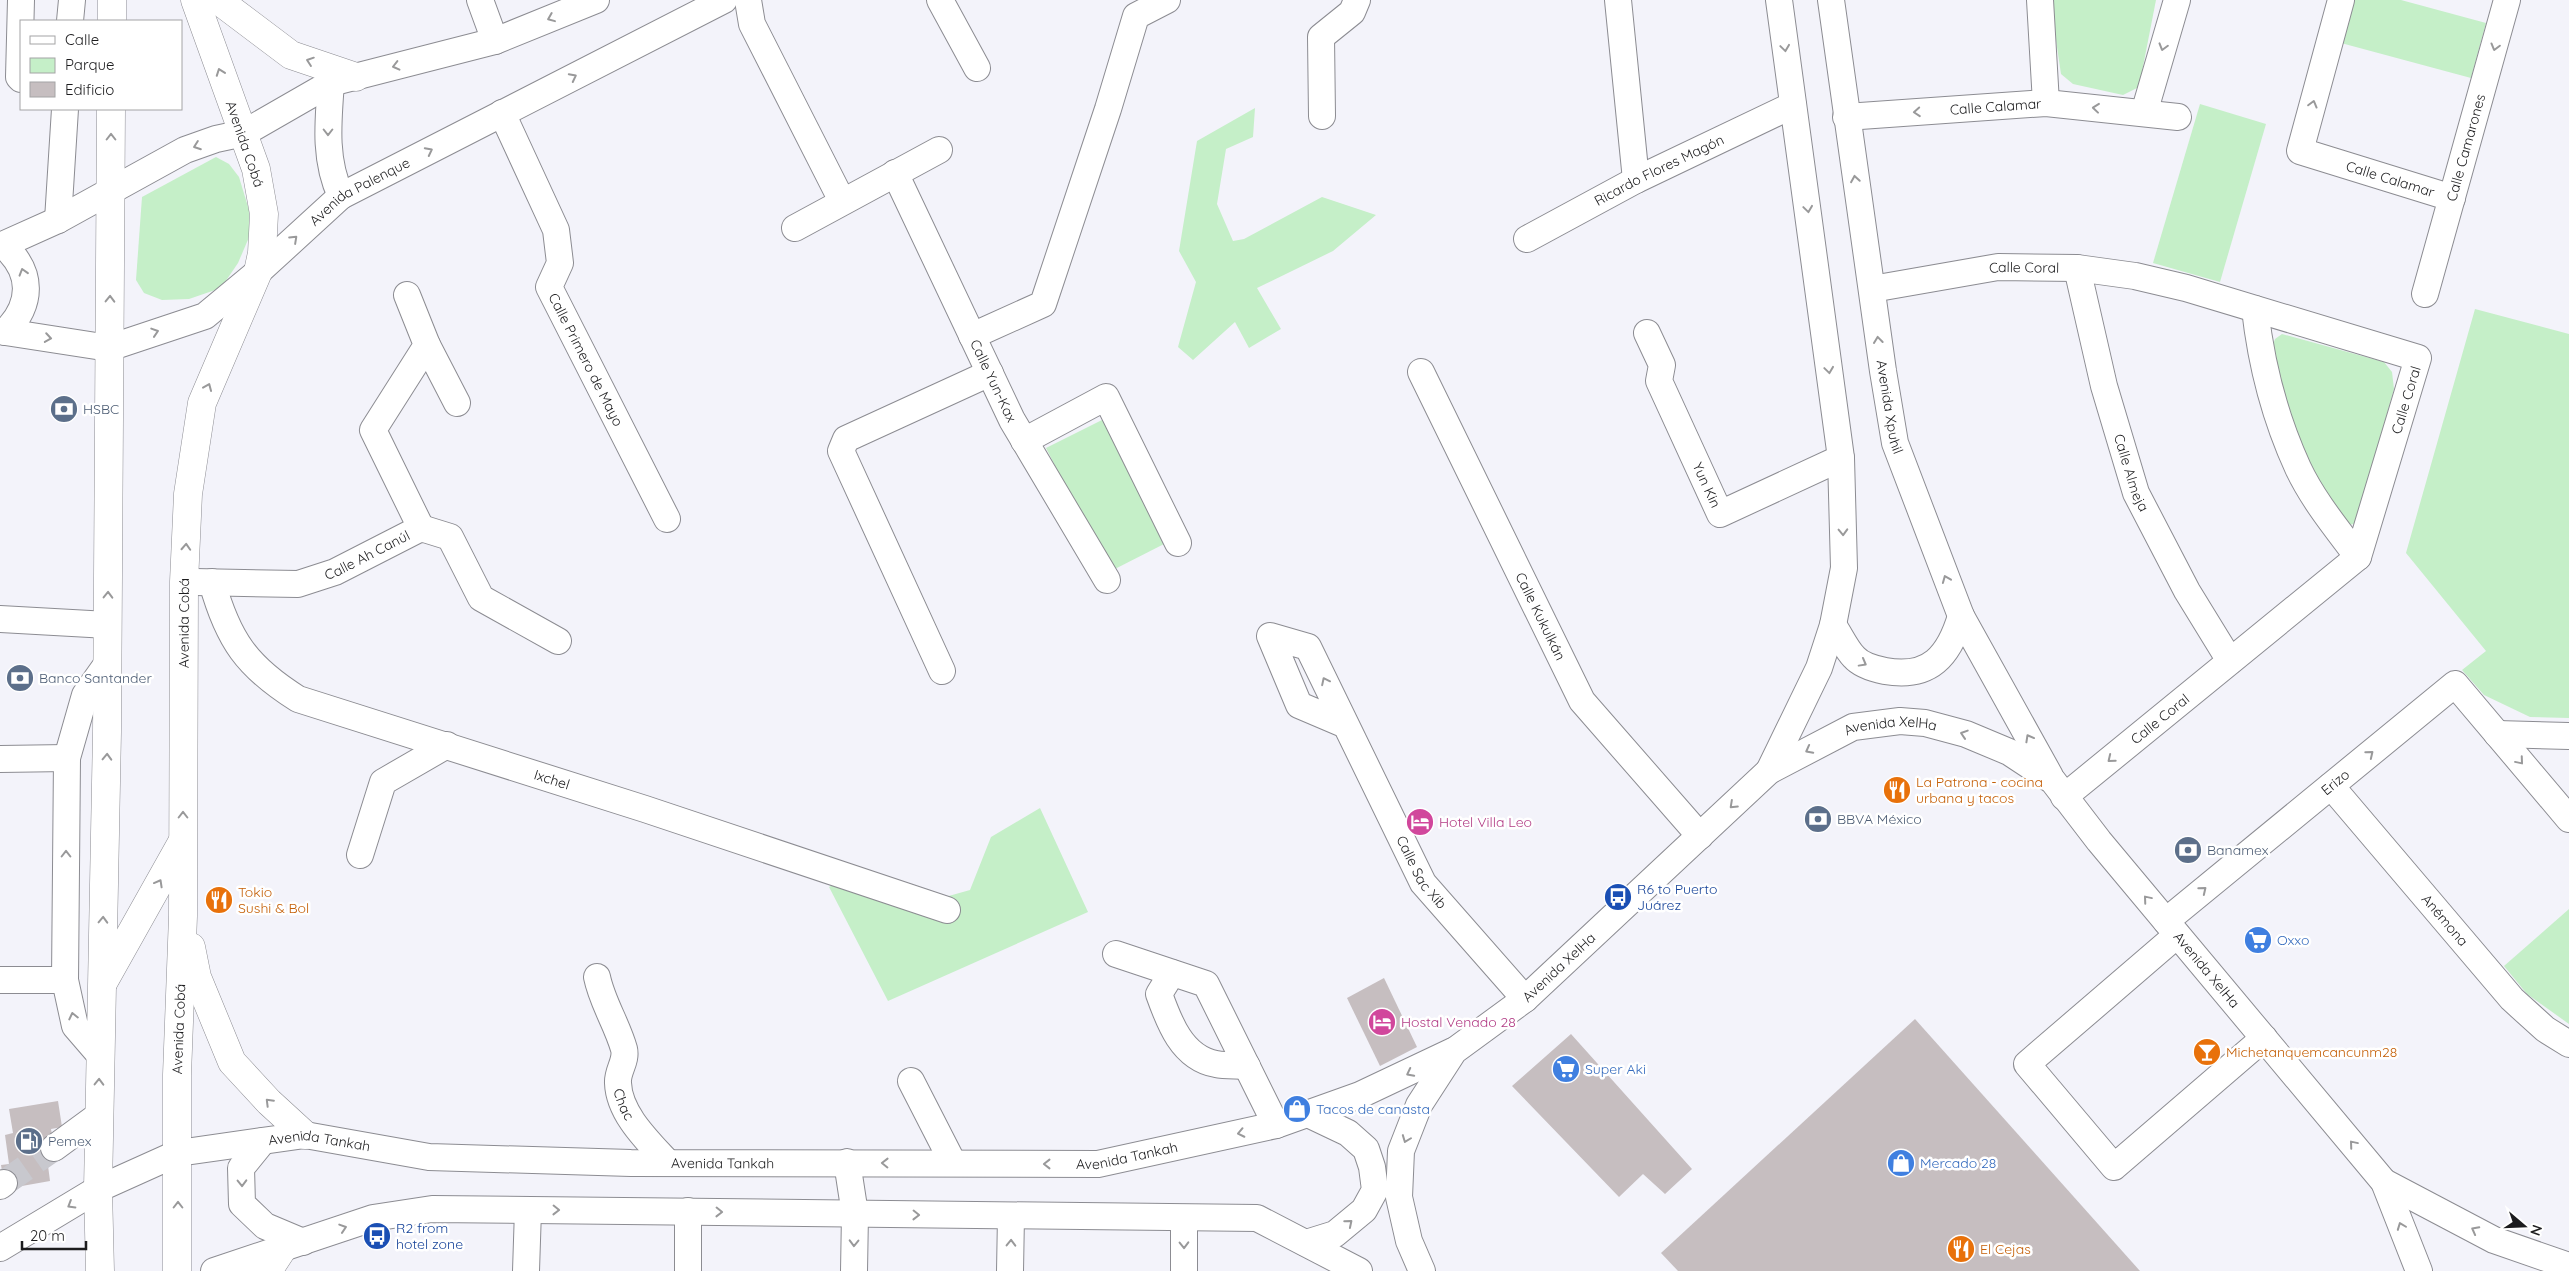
<svg xmlns="http://www.w3.org/2000/svg" width="2569" height="1271" viewBox="0 0 2569 1271" font-family="Quicksand,sans-serif">
<rect width="100%" height="100%" fill="#f3f3fa"/>
<g fill="#c5efc8">
<polygon points="2050,0 2156,0 2139,87 2123,95 2073,84 2061,74"/>
<polygon points="2353,0 2401,0 2486,23 2471,78 2341,43"/>
<polygon points="2200,104 2266,124 2220,282 2153,263"/>
<polygon points="1255,108 1253,137 1226,149 1217,204 1233,241 1244,239 1322,197 1376,215 1333,251 1257,288 1281,329 1249,348 1235,322 1193,360 1178,347 1196,282 1179,251 1197,141"/>
<polygon points="216,157 229,164 239,177 249,210 250,235 238,263 221,288 189,299 162,300 144,293 136,280 142,197"/>
<polygon points="2475,309 2569,334 2569,718 2530,717 2484,695 2462,670 2486,651 2406,553"/>
<polygon points="2282,334 2384,362 2392,372 2394,389 2356,523 2350,525 2323,489 2298,440 2272,348 2275,339"/>
<polygon points="1104,419 1166,543 1109,572 1046,448"/>
<polygon points="1040,808 1088,912 888,1001 829,887 856,871 938,899 970,890 991,837"/>
<polygon points="2569,909 2569,1024 2527,994 2504,966"/>
</g>
<g fill="#c6bec0">
<polygon points="1384,978 1417,1047 1380,1066 1347,998"/>
<polygon points="1915,1019 2140,1271 1678,1271 1661,1253"/>
<polygon points="1571,1034 1692,1169 1665,1194 1643,1174 1619,1197 1512,1086"/>
<polygon points="58,1101 62,1127 51,1129 56,1157 47,1158 50,1181 5,1189 1,1165 9,1164 5,1135 13,1133 9,1109"/>
</g>
<g fill="none" stroke-linecap="round" stroke-linejoin="round">
<polyline stroke="#c8c8ce" stroke-width="26" stroke-dasharray="26 13" stroke-linecap="butt" points="4,1183 54,1148"/>
<defs>
<g id="minor">
<polyline points="21,0 19,77 21,79"/>
<polyline points="480,0 495,41"/>
<polyline points="748,0 752,24 842,201"/>
<polyline points="940,0 977,68"/>
<polyline points="1618,0 1636,180"/>
<path id="s1" d="M1831,0L1883,371L1895,443L1961,616L2050,776"/>
<polyline points="2040,0 2046,103"/>
<path id="s2" d="M2341,0L2300,151L2452,198"/>
<polyline points="70,21 72,0"/>
<path d="M331,83C328,122 324,160 341,196"/>
<path id="s3" d="M502,113L556,230L560,263L549,287L667,519"/>
<polyline points="2144,113 2177,0"/>
<polyline points="1322,116 1321,37 1352,12 1357,0"/>
<path id="s4" d="M1846,117L2046,103L2178,117"/>
<path id="s5" d="M895,173L1012,420L1107,580"/>
<polyline points="58,220 65,109"/>
<polyline points="795,228 939,150"/>
<path id="s6" d="M1527,239L1636,180L1793,105"/>
<polyline points="0,246 58,220 185,150 216,139 244,133 331,83 495,41 596,0"/>
<path d="M4,246C33,272 33,304 5,332"/>
<path id="s7" d="M2077,268L2104,386L2136,493L2187,591L2230,661"/>
<path id="s8" d="M1872,289L1998,267L2077,268L2135,276L2186,288L2418,358L2358,557L2064,797"/>
<path id="s9" d="M2425,294L2507,0"/>
<polyline points="407,295 427,345 373,430 421,528"/>
<path d="M2255,309C2261,363 2275,418 2298,468C2313,500 2337,529 2358,557"/>
<path id="s10" d="M0,331L109,348L205,316L258,272L341,196L724,0"/>
<path id="s11" d="M1647,333L1662,365L1659,381L1720,514L1841,458"/>
<polyline points="972,336 1043,304 1108,109 1136,16 1167,0"/>
<polyline points="427,345 457,403"/>
<path id="s12" d="M1421,372L1582,701L1700,836"/>
<polyline points="1024,441 1106,397 1178,543"/>
<path id="s13" d="M195,582L298,584L335,572L421,528L450,537L481,598L558,641"/>
<path id="s14" d="M212,582C228,640 247,667 298,699L645,809L947,910"/>
<polyline points="0,619 108,625"/>
<path d="M1833,625C1840,635 1846,649 1854,657C1861,665 1875,669 1885,671C1930,679 1949,656 1961,616"/>
<polyline points="942,671 841,451 846,439 990,373"/>
<path id="s15" d="M1346,725L1299,705L1270,636L1308,647L1423,883L1525,999"/>
<polyline points="2497,734 2569,736"/>
<polyline points="0,759 67,758"/>
<polyline points="1769,771 1819,668 1833,625 1844,568 1841,458 1779,0"/>
<path id="s16" d="M2331,786L2512,999L2545,1029L2569,1044"/>
<polyline points="360,855 383,782 447,745"/>
<path id="s17" d="M2166,921L2455,684L2569,819"/>
<polyline points="2177,935 2027,1064 2114,1167 2264,1038"/>
<polyline points="1116,954 1206,984 1276,1125"/>
<path d="M1172,973L1159,994C1169,1022 1182,1058 1216,1064C1226,1066 1237,1065 1247,1066"/>
<path id="s18" d="M597,977C602,1002 617,1024 624,1049C627,1061 617,1071 618,1083C619,1114 648,1141 668,1163"/>
<polyline points="0,980 65,980"/>
<polyline points="100,1055 75,1026 65,980 67,758 85,695 107,664"/>
<polyline points="911,1081 953,1163"/>
<polyline points="263,1141 241,1168 242,1204 265,1226 303,1242"/>
<polyline points="54,1148 99,1115"/>
<polyline points="847,1162 855,1214 854,1271"/>
<polyline points="2384,1182 2494,1240 2569,1266"/>
<polyline points="0,1186 4,1183"/>
<polyline points="688,1211 688,1271"/>
<polyline points="1184,1218 1184,1271"/>
<polyline points="1306,1243 1335,1234 1364,1210 1375,1190 1372,1167 1366,1149 1348,1133 1308,1114"/>
<path id="s19" d="M0,1248L98,1189L178,1153L305,1135L429,1157L631,1163L1098,1164L1276,1125L1360,1095L1453,1051"/>
<polyline points="214,1271 373,1218 432,1209 1257,1218 1359,1271"/>
<polyline points="526,1271 528,1210"/>
<polyline points="1010,1271 1011,1216"/>
<path id="s20" d="M1422,1271L1409,1241L1399,1197L1401,1151L1419,1105L1454,1051L1525,999L1769,771L1853,727L1900,721L1925,723L1966,734L2009,752L2053,781L2099,841L2384,1182L2419,1271"/>
</g>
<g id="major">
<polyline points="218,0 291,55 356,77"/>
<polyline points="112,21 112,0"/>
<polyline points="191,947 197,977 232,1062 269,1102 305,1135"/>
<polyline points="103,983 181,844"/>
<polyline points="100,1271 98,1189 107,732 111,109"/>
<path id="s21" d="M177,1271V1075L183,916L184,582L188,494L202,403L258,272L262,253L264,214L256,169L195,0"/>
<polyline points="268,1271 283,1248"/>
</g>
</defs>
<use href="#minor" stroke="#8c8c92" stroke-width="28"/>
<use href="#major" stroke="#8c8c92" stroke-width="29"/>
<use href="#minor" stroke="#fff" stroke-width="26"/>
<use href="#major" stroke="#fff" stroke-width="28"/>
</g>
<defs><path id="oneway-chevron" d="M-2-3.5L2.5 0L-2 3.5" fill="none" stroke-width="1.6" stroke-linecap="round" stroke-linejoin="round" transform="scale(1.25)"/></defs>
<g stroke="#99999a">
<use href="#oneway-chevron" transform="translate(551 18) rotate(158)"/>
<use href="#oneway-chevron" transform="translate(2163 47) rotate(106)"/>
<use href="#oneway-chevron" transform="translate(2495 47) rotate(105)"/>
<use href="#oneway-chevron" transform="translate(1785 48) rotate(82)"/>
<use href="#oneway-chevron" transform="translate(310 61) rotate(-161)"/>
<use href="#oneway-chevron" transform="translate(396 66) rotate(166)"/>
<use href="#oneway-chevron" transform="translate(220 72) rotate(-110)"/>
<use href="#oneway-chevron" transform="translate(573 77) rotate(-27)"/>
<use href="#oneway-chevron" transform="translate(2313 104) rotate(-75)"/>
<use href="#oneway-chevron" transform="translate(2096 108) rotate(-174)"/>
<use href="#oneway-chevron" transform="translate(1917 112) rotate(176)"/>
<use href="#oneway-chevron" transform="translate(328 132) rotate(90)"/>
<use href="#oneway-chevron" transform="translate(111 137) rotate(-90)"/>
<use href="#oneway-chevron" transform="translate(197 146) rotate(160)"/>
<use href="#oneway-chevron" transform="translate(429 151) rotate(-27)"/>
<use href="#oneway-chevron" transform="translate(1855 179) rotate(-99)"/>
<use href="#oneway-chevron" transform="translate(1808 209) rotate(82)"/>
<use href="#oneway-chevron" transform="translate(294 239) rotate(-43)"/>
<use href="#oneway-chevron" transform="translate(23 272) rotate(-107)"/>
<use href="#oneway-chevron" transform="translate(110 299) rotate(-89)"/>
<use href="#oneway-chevron" transform="translate(155 332) rotate(-18)"/>
<use href="#oneway-chevron" transform="translate(48 338) rotate(9)"/>
<use href="#oneway-chevron" transform="translate(1878 340) rotate(-97)"/>
<use href="#oneway-chevron" transform="translate(1829 370) rotate(82)"/>
<use href="#oneway-chevron" transform="translate(208 387) rotate(-67)"/>
<use href="#oneway-chevron" transform="translate(1843 532) rotate(88)"/>
<use href="#oneway-chevron" transform="translate(186 547) rotate(-87)"/>
<use href="#oneway-chevron" transform="translate(1946 579) rotate(-112)"/>
<use href="#oneway-chevron" transform="translate(108 595) rotate(-89)"/>
<use href="#oneway-chevron" transform="translate(1863 663) rotate(29)"/>
<use href="#oneway-chevron" transform="translate(1325 681) rotate(-116)"/>
<use href="#oneway-chevron" transform="translate(1964 734) rotate(-162)"/>
<use href="#oneway-chevron" transform="translate(2029 738) rotate(-119)"/>
<use href="#oneway-chevron" transform="translate(1809 750) rotate(152)"/>
<use href="#oneway-chevron" transform="translate(2370 754) rotate(-39)"/>
<use href="#oneway-chevron" transform="translate(107 757) rotate(-88)"/>
<use href="#oneway-chevron" transform="translate(2111 759) rotate(141)"/>
<use href="#oneway-chevron" transform="translate(2520 761) rotate(50)"/>
<use href="#oneway-chevron" transform="translate(1733 805) rotate(137)"/>
<use href="#oneway-chevron" transform="translate(183 815) rotate(-90)"/>
<use href="#oneway-chevron" transform="translate(66 854) rotate(-90)"/>
<use href="#oneway-chevron" transform="translate(159 883) rotate(-61)"/>
<use href="#oneway-chevron" transform="translate(2203 890) rotate(-39)"/>
<use href="#oneway-chevron" transform="translate(2147 899) rotate(-130)"/>
<use href="#oneway-chevron" transform="translate(103 920) rotate(-88)"/>
<use href="#oneway-chevron" transform="translate(73 1016) rotate(-103)"/>
<use href="#oneway-chevron" transform="translate(1410 1073) rotate(153)"/>
<use href="#oneway-chevron" transform="translate(99 1082) rotate(-89)"/>
<use href="#oneway-chevron" transform="translate(269 1102) rotate(-135)"/>
<use href="#oneway-chevron" transform="translate(1241 1133) rotate(168)"/>
<use href="#oneway-chevron" transform="translate(1406 1139) rotate(111)"/>
<use href="#oneway-chevron" transform="translate(2353 1144) rotate(-130)"/>
<use href="#oneway-chevron" transform="translate(885 1163) rotate(-179)"/>
<use href="#oneway-chevron" transform="translate(1047 1164) rotate(-180)"/>
<use href="#oneway-chevron" transform="translate(242 1183) rotate(89)"/>
<use href="#oneway-chevron" transform="translate(71 1205) rotate(149)"/>
<use href="#oneway-chevron" transform="translate(178 1205) rotate(-90)"/>
<use href="#oneway-chevron" transform="translate(556 1210) rotate(1)"/>
<use href="#oneway-chevron" transform="translate(719 1212) rotate(1)"/>
<use href="#oneway-chevron" transform="translate(916 1215) rotate(1)"/>
<use href="#oneway-chevron" transform="translate(1349 1223) rotate(-40)"/>
<use href="#oneway-chevron" transform="translate(2401 1226) rotate(-111)"/>
<use href="#oneway-chevron" transform="translate(343 1228) rotate(-18)"/>
<use href="#oneway-chevron" transform="translate(2475 1230) rotate(-152)"/>
<use href="#oneway-chevron" transform="translate(854 1243) rotate(91)"/>
<use href="#oneway-chevron" transform="translate(1011 1243) rotate(-89)"/>
<use href="#oneway-chevron" transform="translate(1184 1245) rotate(89)"/>
</g>
<defs>
<symbol id="bank-disc" viewBox="-11 -11 22 22"><circle r="9.5" fill="#5c6f8a" stroke="#fff"/><path d="M-6-4H6V4H-6ZM0-2.3a2.3 2.3 0 1 0 0 4.6a2.3 2.3 0 1 0 0-4.6Z" fill="#fff"/></symbol>
<symbol id="restaurant-disc" viewBox="-11 -11 22 22"><circle r="9.5" fill="#e8710a" stroke="#fff"/><path d="M-5-6h1v4h1v-4h1v4h1v-4h1v5L-1.5 .5V6h-2V.5L-5-1ZM5-6V6H3V1.5H1.5Q1.5-4 5-6Z" fill="#fff"/></symbol>
<symbol id="hotel-disc" viewBox="-11 -11 22 22"><circle r="9.5" fill="#d1479c" stroke="#fff"/><path d="M-6-4.5h1.5V1H6V5H4.5V3h-9V5H-6ZM-4 0a1.8 1.8 0 1 1 3.6 0ZM.5 0V-2.5h3Q6-2.5 6 0Z" fill="#fff"/></symbol>
<symbol id="bus-disc" viewBox="-11 -11 22 22"><circle r="9.5" fill="#1a4fb4" stroke="#fff"/><path d="M-5-6H5V4H4V6H2V4H-2V6H-4V4H-5ZM-3.5-4V0h7V-4ZM-3.5 1.2v1.5H-2V1.2ZM2 1.2v1.5H3.5V1.2Z" fill="#fff"/></symbol>
<symbol id="supermarket-disc" viewBox="-11 -11 22 22"><circle r="9.5" fill="#3f7fe0" stroke="#fff"/><path d="M-6-5.5h2.5l.6 2H6L4.5 2H-2.5L-4.4-4H-6ZM-1.5 3.2a1.3 1.3 0 1 0 .1 0ZM3 3.2a1.3 1.3 0 1 0 .1 0Z" fill="#fff"/></symbol>
<symbol id="bar-disc" viewBox="-11 -11 22 22"><circle r="9.5" fill="#e8710a" stroke="#fff"/><path d="M-6-5H6L.8 .8V4.5H3.5V6h-7V4.5H-.8V.8Z" fill="#fff"/></symbol>
<symbol id="shop-disc" viewBox="-11 -11 22 22"><circle r="9.5" fill="#3f7fe0" stroke="#fff"/><path d="M-5-2.5h2.3a2.7 3.5 0 0 1 5.4 0H5L5.5 6h-11ZM-1.5-2.5h3a1.5 2.3 0 0 0-3 0Z" fill="#fff"/></symbol>
<symbol id="fuel-disc" viewBox="-11 -11 22 22"><circle r="9.5" fill="#5c6f8a" stroke="#fff"/><path d="M-5.5-6h7V0h2V4h1.3V-2.5L3-4.5l.8-.8L6-3V5H2.5V1h-1V6h-7ZM-4.2-4.7v3.2H.2V-4.7Z" fill="#fff"/></symbol>
</defs>
<g fill-rule="evenodd">
<use href="#bank-disc" x="48" y="393" width="32" height="32"/>
<use href="#bank-disc" x="4" y="662" width="32" height="32"/>
<use href="#restaurant-disc" x="1881" y="774" width="32" height="32"/>
<use href="#bank-disc" x="1802" y="803" width="32" height="32"/>
<use href="#hotel-disc" x="1404" y="806" width="32" height="32"/>
<use href="#bank-disc" x="2172" y="834" width="32" height="32"/>
<use href="#bus-disc" x="1602" y="881" width="32" height="32"/>
<use href="#restaurant-disc" x="203" y="884" width="32" height="32"/>
<use href="#supermarket-disc" x="2242" y="924" width="32" height="32"/>
<use href="#hotel-disc" x="1366" y="1006" width="32" height="32"/>
<use href="#bar-disc" x="2191" y="1036" width="32" height="32"/>
<use href="#supermarket-disc" x="1550" y="1053" width="32" height="32"/>
<use href="#shop-disc" x="1281" y="1093" width="32" height="32"/>
<use href="#fuel-disc" x="13" y="1125" width="32" height="32"/>
<use href="#shop-disc" x="1885" y="1147" width="32" height="32"/>
<use href="#bus-disc" x="361" y="1220" width="32" height="32"/>
<use href="#restaurant-disc" x="1945" y="1233" width="32" height="32"/>
</g>
<g text-anchor="middle" dominant-baseline="central" stroke-width="5" stroke-linejoin="round" paint-order="stroke">
<g font-size="14" fill="#1c1c1e" stroke="#fff">
<text stroke="none"><textPath href="#s4" startOffset="150">Calle Calamar</textPath></text>
<text transform="translate(245 144) rotate(71)">Avenida Cobá</text>
<text stroke="none"><textPath href="#s9" startOffset="152">Calle Camarones</textPath></text>
<text stroke="none"><textPath href="#s6" startOffset="149">Ricardo Flores Magón</textPath></text>
<text stroke="none"><textPath href="#s2" startOffset="251">Calle Calamar</textPath></text>
<text stroke="none"><textPath href="#s10" startOffset="411">Avenida Palenque</textPath></text>
<text stroke="none"><textPath href="#s8" startOffset="154">Calle Coral</textPath></text>
<text stroke="none"><textPath href="#s3" startOffset="270">Calle Primero de Mayo</textPath></text>
<text stroke="none"><textPath href="#s5" startOffset="230">Calle Yun-Kax</textPath></text>
<text transform="translate(2406 400) rotate(-73)">Calle Coral</text>
<text stroke="none"><textPath href="#s1" startOffset="411">Avenida Xpuhil</textPath></text>
<text stroke="none"><textPath href="#s7" startOffset="212">Calle Almeja</textPath></text>
<text stroke="none"><textPath href="#s11" startOffset="166">Yun Kin</textPath></text>
<text stroke="none"><textPath href="#s13" startOffset="178">Calle Ah Canúl</textPath></text>
<text stroke="none"><textPath href="#s12" startOffset="272">Calle Kukulkán</textPath></text>
<text stroke="none"><textPath href="#s21" startOffset="648">Avenida Cobá</textPath></text>
<text transform="translate(2160 719) rotate(-39)">Calle Coral</text>
<text stroke="none"><textPath href="#s20" startOffset="792">Avenida XelHa</textPath></text>
<text stroke="none"><textPath href="#s14" startOffset="416">Ixchel</textPath></text>
<text stroke="none"><textPath href="#s17" startOffset="219">Erizo</textPath></text>
<text stroke="none"><textPath href="#s15" startOffset="418">Calle Sac Xib</textPath></text>
<text stroke="none"><textPath href="#s16" startOffset="176">Anémona</textPath></text>
<text stroke="none"><textPath href="#s20" startOffset="372">Avenida XelHa</textPath></text>
<text stroke="none"><textPath href="#s20" startOffset="1212">Avenida XelHa</textPath></text>
<text stroke="none"><textPath href="#s21" startOffset="242">Avenida Cobá</textPath></text>
<text stroke="none"><textPath href="#s18" startOffset="134">Chac</textPath></text>
<text stroke="none"><textPath href="#s19" startOffset="345">Avenida Tankah</textPath></text>
<text stroke="none"><textPath href="#s19" startOffset="1155">Avenida Tankah</textPath></text>
<text stroke="none"><textPath href="#s19" startOffset="750">Avenida Tankah</textPath></text>
</g>
<g font-size="14" fill="#4e5e75" stroke="#fff" text-anchor="start">
<text x="83" y="409">HSBC</text>
<text x="39" y="678">Banco Santander</text>
<text x="1837" y="819">BBVA México</text>
<text x="2207" y="850">Banamex</text>
<text x="48" y="1141">Pemex</text>
</g>
<g font-size="14" fill="#c56008" stroke="#fff" text-anchor="start">
<text x="1916" y="782">La Patrona - cocina<tspan x="1916" dy="16">urbana y tacos</tspan></text>
<text x="238" y="892">Tokio<tspan x="238" dy="16">Sushi &amp; Bol</tspan></text>
<text x="2226" y="1052">Michetanquemcancunm28</text>
<text x="1980" y="1249">El Cejas</text>
</g>
<g font-size="14" fill="#b23c85" stroke="#fff" text-anchor="start">
<text x="1439" y="822">Hotel Villa Leo</text>
<text x="1401" y="1022">Hostal Venado 28</text>
</g>
<g font-size="14" fill="#164399" stroke="#fff" text-anchor="start">
<text x="1637" y="889">R6 to Puerto<tspan x="1637" dy="16">Juárez</tspan></text>
<text x="396" y="1228">R2 from<tspan x="396" dy="16">hotel zone</tspan></text>
</g>
<g font-size="14" fill="#366cbe" stroke="#fff" text-anchor="start">
<text x="2277" y="940">Oxxo</text>
<text x="1585" y="1069">Super Aki</text>
<text x="1316" y="1109">Tacos de canasta</text>
<text x="1920" y="1163">Mercado 28</text>
</g>
</g>
<rect x="20" y="20" width="162" height="90" fill="#ffffff" stroke="#a4a4a5"/>
<rect x="30" y="36" width="25" height="8" fill="#ffffff" stroke="#a4a4a5"/>
<text x="65" y="45" font-size="15" fill="#1c1c1e">Calle</text>
<rect x="30" y="58" width="25" height="15" fill="#c5efc8" stroke="#a4a4a5"/>
<text x="65" y="70" font-size="15" fill="#1c1c1e">Parque</text>
<rect x="30" y="82" width="25" height="15" fill="#c6bec0" stroke="#a4a4a5"/>
<text x="65" y="95" font-size="15" fill="#1c1c1e">Edificio</text>
<g transform="translate(2524 1226) rotate(109)" stroke="#ffffff" stroke-width="4" paint-order="stroke">
<path d="M0-4L9 19L0 12L-9 19Z" fill="#1c1c1e"/>
<text y="-8" font-size="14" font-weight="bold" text-anchor="middle" fill="#1c1c1e">N</text>
</g>
<path d="M22 1241v8h64v-8" fill="none" stroke="#1c1c1e" stroke-width="2.5"/>
<text x="30" y="1241" font-size="15" fill="#1c1c1e" stroke="#ffffff" stroke-width="4" paint-order="stroke">20 m</text>
</svg>
